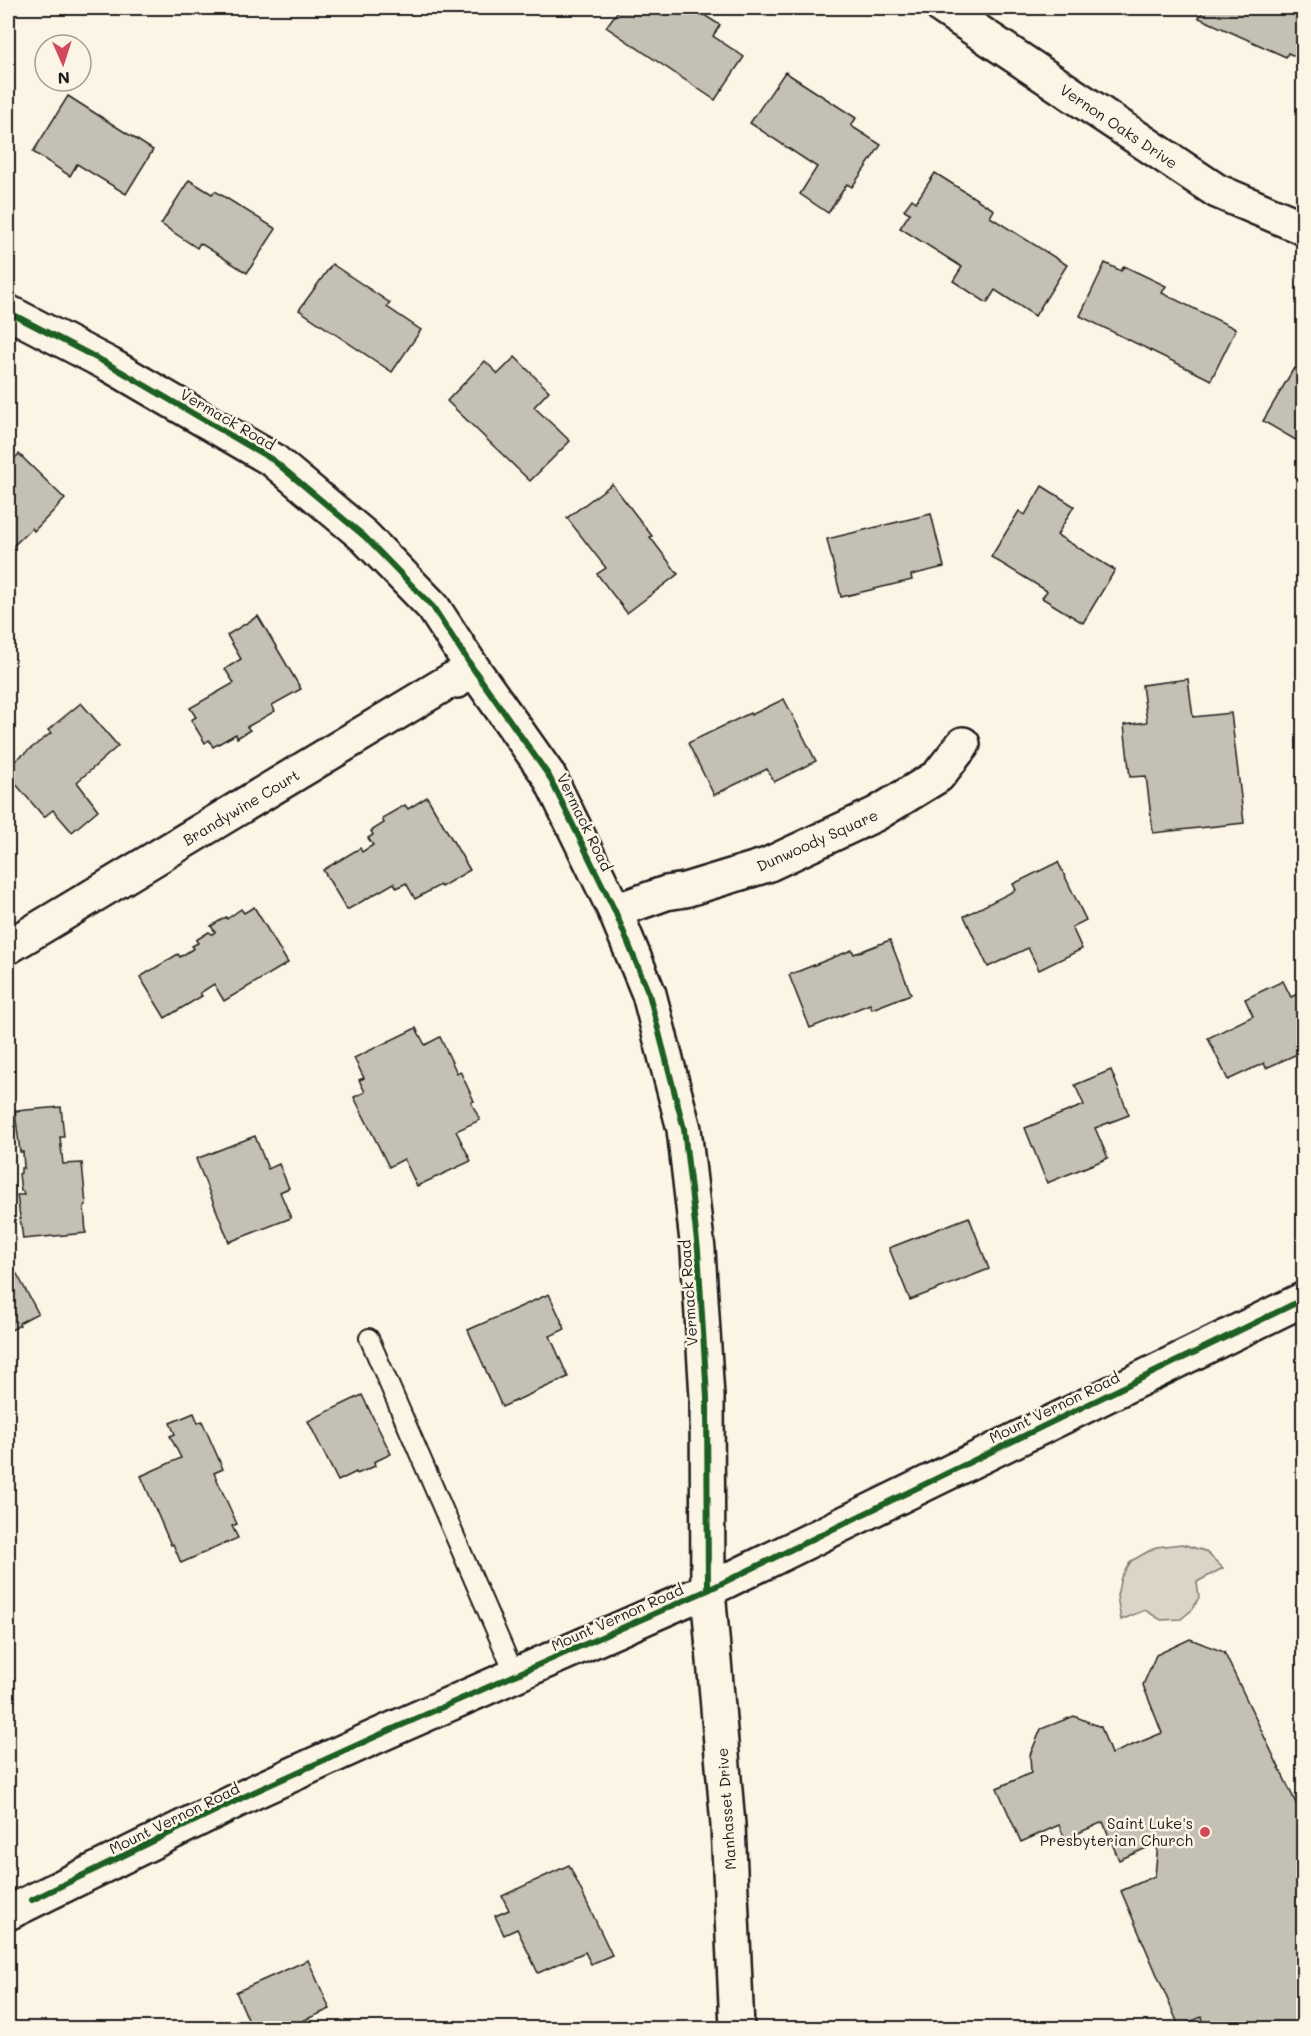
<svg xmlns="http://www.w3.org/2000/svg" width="1311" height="2036" viewBox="0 0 1311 2036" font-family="Mali,sans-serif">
<rect width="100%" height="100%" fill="#fcf5e5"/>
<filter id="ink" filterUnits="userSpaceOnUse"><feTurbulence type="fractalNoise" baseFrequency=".0167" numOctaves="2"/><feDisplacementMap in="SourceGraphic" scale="12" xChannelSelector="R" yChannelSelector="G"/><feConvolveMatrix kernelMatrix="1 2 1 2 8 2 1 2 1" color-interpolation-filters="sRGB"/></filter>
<g filter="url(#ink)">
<polygon fill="#dbd5c8" stroke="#7c7872" stroke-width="1.5" points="1182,1544 1205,1551 1223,1568 1197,1582 1199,1597 1193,1609 1181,1619 1161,1620 1145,1610 1121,1620 1117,1596 1121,1577 1131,1561 1156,1547"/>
<g fill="#c4c0b3" stroke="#1c1c1c" stroke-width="1.5">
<polygon points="620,8 693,8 720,25 713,36 744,57 715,100 606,27"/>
<polygon points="1204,8 1304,8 1304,60 1288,53 1286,57 1199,18"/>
<polygon points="785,72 856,118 851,126 881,145 852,187 847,184 828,213 800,194 817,167 750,123"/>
<polygon points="68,96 153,150 126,194 77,164 70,176 33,152"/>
<polygon points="935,173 994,210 990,217 1067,265 1035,316 995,290 987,303 953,281 962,267 900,228 910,213 904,210 912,199 916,202"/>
<polygon points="189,180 212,194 215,191 276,229 247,273 200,243 197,248 161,224"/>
<polygon points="1105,263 1121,271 1124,266 1166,286 1162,293 1236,329 1211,380 1080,316"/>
<polygon points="332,264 390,303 387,307 421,330 392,372 299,310"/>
<polygon points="515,357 549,391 534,407 570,441 530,481 447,401 485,361 498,374"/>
<polygon points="1294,368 1304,373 1304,445 1263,421"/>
<polygon points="1304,450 1304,463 1298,459"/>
<polygon points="19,454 65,499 34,531 32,528 8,551 8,465"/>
<polygon points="612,484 652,536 650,537 678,574 627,613 597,574 606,568 567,518"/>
<polygon points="1042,486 1074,506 1057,535 1115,570 1083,623 1042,598 1047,591 991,557 1019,511 1025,515"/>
<polygon points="931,514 944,567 911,575 912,580 841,597 827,539"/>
<polygon points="258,616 301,689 272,705 275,711 247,727 250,730 237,738 236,734 213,747 209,740 205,743 191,720 196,717 190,708 234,683 225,669 241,659 227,635"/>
<polygon points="1188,679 1193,717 1231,713 1244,823 1153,833 1146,776 1130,777 1124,725 1147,722 1142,685"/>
<polygon points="784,699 816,761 774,782 767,769 714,795 688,743 750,713 751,715"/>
<polygon points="81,703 118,746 77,782 98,810 72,832 53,810 44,817 8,775 8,766 51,733 48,730"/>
<polygon points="427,797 470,870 441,887 440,885 415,899 406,883 397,888 394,883 347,910 323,870 360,848 362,852 373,845 368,838 373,835 371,831 384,823 382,818 405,805 408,809"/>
<polygon points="1058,862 1086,920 1072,927 1082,949 1039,970 1028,948 988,967 964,916 1016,890 1013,884"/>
<polygon points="254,907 288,963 224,1001 214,984 200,993 202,996 165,1018 140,977 178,954 180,957 194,948 192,946 198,943 196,940 209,932 212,934 215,932 211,926 226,917 227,919 241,909 244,913"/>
<polygon points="890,940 911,994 872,1009 870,1004 810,1028 789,975 852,950 854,954"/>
<polygon points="1283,981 1291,997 1304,991 1304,1051 1266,1068 1264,1063 1228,1080 1208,1038 1253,1016 1245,999"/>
<polygon points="416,1028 425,1045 440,1037 457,1073 460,1071 474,1101 471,1102 480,1120 456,1131 471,1161 417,1186 404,1159 389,1167 354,1097 365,1092 359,1080 364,1078 354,1058"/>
<polygon points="1111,1070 1129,1115 1095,1128 1108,1158 1047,1183 1025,1128 1084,1105 1075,1085"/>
<polygon points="61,1107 64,1137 60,1137 63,1164 82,1163 86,1205 84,1206 86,1233 23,1239 17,1195 24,1195 23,1191 21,1191 19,1174 21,1173 21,1168 24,1168 23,1152 20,1152 15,1111"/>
<polygon points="255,1136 268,1169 279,1164 289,1188 280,1192 291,1218 229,1242 196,1159"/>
<polygon points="969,1217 989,1269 910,1300 889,1248"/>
<polygon points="17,1274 38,1313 19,1323 20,1325 8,1332 8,1279"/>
<polygon points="549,1294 565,1329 550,1336 568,1377 502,1407 468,1330"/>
<polygon points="362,1395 391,1454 374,1462 375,1466 357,1474 356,1472 338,1481 308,1421"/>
<polygon points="194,1413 198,1423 202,1421 223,1469 214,1473 237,1524 232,1526 238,1538 181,1563 173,1544 171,1545 141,1476 181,1458 170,1436 175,1434 170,1423"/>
<polygon points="1190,1639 1224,1652 1304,1820 1304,2028 1205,2028 1202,2017 1179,2026 1121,1891 1155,1876 1158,1843 1119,1860 1103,1822 1065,1839 1059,1825 1021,1842 997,1788 1031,1773 1030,1755 1041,1729 1074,1716 1101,1727 1111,1754 1162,1733 1143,1685 1156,1655"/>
<polygon points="569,1865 612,1955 591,1964 585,1952 538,1973 517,1929 504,1935 495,1916 509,1910 502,1896"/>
<polygon points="308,1960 330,2009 286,2028 252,2028 236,1992"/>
</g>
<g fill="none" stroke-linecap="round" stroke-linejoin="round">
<defs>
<polyline id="service" points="369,1338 515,1675"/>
<g id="minor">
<polyline points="943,8 1217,191 1304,228"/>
<polyline points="8,312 110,365 273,460 364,536 433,607 472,667 549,776 615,911 649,994 684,1129 698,1250 707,1397 708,1590 728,1825 737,2028"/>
<polyline points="615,911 666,893 685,890 767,865 876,814 938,776 963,744"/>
<polyline points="8,947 453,679 457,681 472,667"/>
</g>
<polyline id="secondary" points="8,1913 254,1792 377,1736 708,1590 1304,1299"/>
</defs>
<use href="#service" stroke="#1c1c1c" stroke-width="22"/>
<use href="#minor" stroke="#1c1c1c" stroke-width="38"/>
<use href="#secondary" stroke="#1c1c1c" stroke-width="38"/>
<use href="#service" stroke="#fcf5e5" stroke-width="18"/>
<use href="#minor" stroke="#fcf5e5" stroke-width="33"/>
<use href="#secondary" stroke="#fcf5e5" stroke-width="33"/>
<defs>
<g id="cycleway">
<polyline points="8,312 110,365 273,460 364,536 433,607 472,667 549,776 615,911 649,994 684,1129 698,1250 707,1397 708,1590"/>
<polyline points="32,1900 254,1792 377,1736 708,1590 1304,1299"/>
</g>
</defs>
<use href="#cycleway" stroke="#fcf5e5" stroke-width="10"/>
<use href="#cycleway" stroke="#1b5e20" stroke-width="6"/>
</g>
</g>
<circle fill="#d1495b" stroke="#fcf5e5" stroke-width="2" cx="1205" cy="1832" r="6"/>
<g text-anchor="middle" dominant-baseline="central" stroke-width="5" stroke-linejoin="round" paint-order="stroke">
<g font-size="15" fill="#1c1c1c" stroke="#fcf5e5">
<text transform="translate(1119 126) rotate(34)">Vernon Oaks Drive</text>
<text transform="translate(228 419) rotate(30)">Vermack Road</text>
<text transform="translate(241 807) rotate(-31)">Brandywine Court</text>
<text transform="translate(585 822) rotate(64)">Vermack Road</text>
<text transform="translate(817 840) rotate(-24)">Dunwoody Square</text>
<text transform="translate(688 1293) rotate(-94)">Vermack Road</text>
<text transform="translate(1054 1407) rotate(-26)">Mount Vernon Road</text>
<text transform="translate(617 1617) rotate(-24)">Mount Vernon Road</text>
<text transform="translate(726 1809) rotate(-94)">Manhasset Drive</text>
<text transform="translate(174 1818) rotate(-26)">Mount Vernon Road</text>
</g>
<g font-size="15" fill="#1c1c1c" stroke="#fcf5e5" text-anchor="end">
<text x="1193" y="1823">Saint Luke's<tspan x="1193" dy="17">Presbyterian Church</tspan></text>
</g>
</g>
<rect width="1311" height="2036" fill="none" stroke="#fcf5e5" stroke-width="30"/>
<rect x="15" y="15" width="1281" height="2006" fill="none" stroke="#1c1c1c" stroke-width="2" filter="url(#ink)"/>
<g transform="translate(63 63) rotate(177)"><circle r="28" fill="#fcf5e5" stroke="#a29e95" stroke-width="1.5"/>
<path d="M0-4.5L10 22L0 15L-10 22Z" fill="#d1495b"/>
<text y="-9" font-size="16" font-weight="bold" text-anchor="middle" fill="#1c1c1c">N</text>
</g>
</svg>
